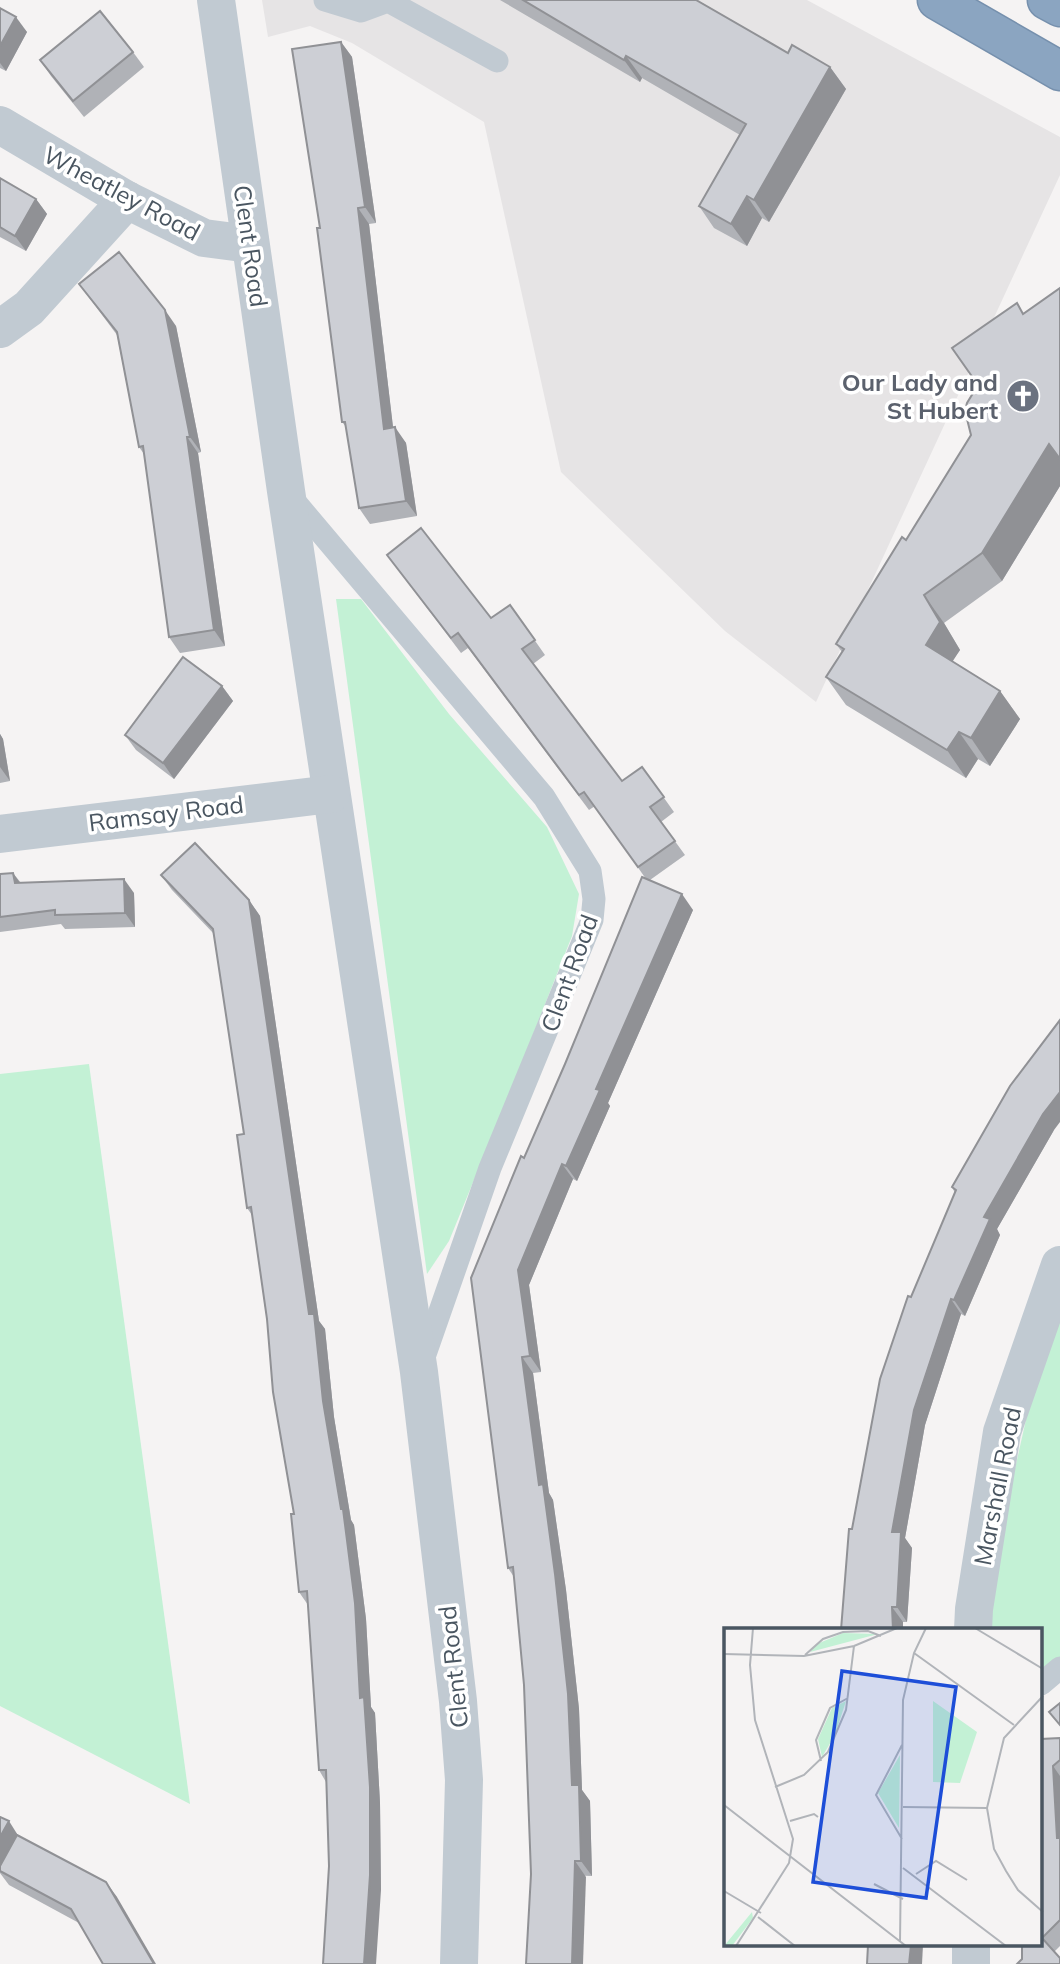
<svg xmlns="http://www.w3.org/2000/svg" width="1060" height="1964" viewBox="0 0 1060 1964" font-family="Mulish,sans-serif">
<rect width="100%" height="100%" fill="#f5f3f3"/>
<polygon fill="#e6e4e5" points="262,0 807,0 1060,137 1060,175 816,702 725,631 561,472 484,122 352,43 310,26 268,37"/>
<g fill="#c3f1d5">
<polygon points="336,599 361,599 449,714 547,827 579,894 572,936 521,1065 449,1241 427,1274"/>
<polygon points="89,1064 190,1804 0,1706 0,1074"/>
<polygon points="1060,1313 1060,1659 1041,1674 1041,1630 991,1630 993,1567 1038,1366"/>
</g>
<g fill="none" stroke-linecap="round" stroke-linejoin="round">
<defs>
<g id="highway">
<polyline points="937,0 1060,71"/>
<polyline points="1047,0 1060,7"/>
</g>
</defs>
<use href="#highway" stroke="#7690ad" stroke-width="41"/>
<g stroke="#c1cad2" stroke-width="23">
<polyline points="325,0 361,11 388,1 497,61"/>
<polyline points="290,496 544,797 590,871 594,899 592,920 490,1168 423,1360"/>
<polyline points="1041,1684 1060,1668"/>
</g>
<g stroke="#c1cad2" stroke-width="38">
<polyline points="216,0 286,491 419,1372 458,1701 464,1780 459,1964"/>
<polyline points="0,125 127,200 204,238 250,244"/>
<polyline points="0,329 29,308 127,200"/>
<polyline points="0,834 331,794"/>
<polyline points="973,1630 974,1609 1002,1432 1060,1265"/>
<polyline points="971,1964 971,1945"/>
</g>
<use href="#highway" stroke="#8ba5c1" stroke-width="38"/>
</g>
<g fill="#b0b2b7">
<polygon points="500,0 697,0 788,53 830,67 846,89 769,222 762,218 747,246 714,228 699,206 740,135 642,78 640,82"/>
<polygon points="0,8 27,32 6,71 0,68"/>
<polygon points="341,42 352,57 376,223 369,224 393,427 406,443 417,516 370,524 359,508 347,428 342,422"/>
<polygon points="133,52 144,67 84,117 51,76 40,60"/>
<polygon points="0,178 36,199 47,214 26,251 0,237"/>
<polygon points="79,284 176,326 201,452 198,453 225,646 180,653 169,637 144,454 139,447 117,335"/>
<polygon points="1060,288 1060,486 1002,581 944,623 960,650 952,661 1000,691 1020,719 990,766 978,759 966,778 846,705 826,677 842,652 836,644 906,540 971,435 1024,313"/>
<polygon points="387,555 491,618 510,605 545,655 533,664 622,781 642,767 674,812 661,822 685,855 650,880 693,910 608,1103 610,1106 577,1181 573,1179 529,1285 541,1372 533,1373 549,1493 553,1500 566,1590 579,1709 582,1790 590,1801 592,1876 531,1874 524,1685 514,1577 508,1568 524,1158 646,879 595,806 589,810 468,648 461,653"/>
<polygon points="222,686 233,701 174,779 136,750 125,735"/>
<polygon points="0,734 3,739 10,781 0,783"/>
<polygon points="13,873 21,883 134,893 135,927 65,929 61,924 0,932 0,874"/>
<polygon points="161,875 249,900 260,916 319,1321 325,1329 334,1417 351,1520 354,1525 366,1619 371,1707 375,1713 380,1803 381,1890 329,1866 326,1782 319,1770 308,1605 299,1592 294,1514 252,1215 247,1208 244,1134 214,934 172,890"/>
<polygon points="1054,1130 997,1229 1000,1235 965,1316 961,1314 925,1425 905,1538 912,1548 907,1622 903,1622 903,1630 852,1529 911,1297 955,1193 952,1187"/>
<polygon points="1060,1738 1060,1946 1054,1952 1022,1959 1041,1739"/>
<polygon points="0,1817 18,1835 117,1897 79,1923 9,1885 0,1873"/>
</g>
<g fill="#909195">
<polygon points="16,17 27,32 6,71 0,63 0,46"/>
<polygon points="341,42 352,57 376,223 365,207"/>
<polygon points="626,56 642,78 640,82 624,60"/>
<polygon points="830,67 846,89 769,222 754,200"/>
<polygon points="747,196 762,218 747,246 731,224"/>
<polygon points="36,199 47,214 26,251 15,236"/>
<polygon points="358,208 369,224 395,444 384,429"/>
<polygon points="165,310 176,326 201,452 190,437"/>
<polygon points="395,427 406,443 417,516 406,501"/>
<polygon points="187,437 198,453 225,646 214,630"/>
<polygon points="1049,444 1060,460 1060,486 1002,581 982,553"/>
<polygon points="924,595 944,623 960,650 945,673 926,645"/>
<polygon points="222,686 233,701 174,779 163,763"/>
<polygon points="1000,691 1020,719 990,766 971,738"/>
<polygon points="959,732 978,759 966,778 947,750"/>
<polygon points="0,734 3,739 10,781 0,767"/>
<polygon points="13,873 23,887 15,883"/>
<polygon points="124,879 134,893 135,927 125,913"/>
<polygon points="682,894 693,910 608,1103 610,1106 577,1181 566,1166 596,1089"/>
<polygon points="249,900 260,916 319,1321 325,1329 334,1417 351,1520 354,1525 366,1619 371,1707 375,1713 380,1803 381,1890 376,1964 364,1964 360,1698 341,1509 309,1314"/>
<polygon points="1060,1092 1060,1122 1054,1130 997,1229 1000,1235 965,1316 954,1300 984,1217 1043,1114"/>
<polygon points="562,1164 573,1179 529,1285 541,1372 530,1356 518,1270"/>
<polygon points="951,1299 961,1314 925,1425 905,1538 912,1548 907,1622 897,1607 892,1532 914,1410"/>
<polygon points="522,1357 533,1373 549,1493 553,1500 566,1590 579,1709 582,1790 590,1801 592,1876 581,1861 539,1485"/>
<polygon points="892,1607 903,1622 903,1630 893,1630"/>
<polygon points="1053,1766 1060,1776 1060,1842 1057,1838"/>
<polygon points="9,1821 19,1837 0,1865 0,1837"/>
<polygon points="575,1861 586,1877 583,1964 572,1964"/>
<polygon points="106,1882 117,1897 156,1964 154,1964"/>
<polygon points="911,1945 923,1945 922,1964 909,1964"/>
</g>
<g fill="#cdcfd5" stroke="#909195" stroke-width="2">
<polygon points="523,0 696,0 788,53 792,45 830,67 754,200 747,196 731,224 699,206 746,124 626,56 624,60"/>
<polygon points="0,8 16,17 0,46"/>
<polygon points="100,11 133,52 73,101 40,60"/>
<polygon points="341,42 365,207 358,208 384,429 395,427 406,501 359,508 345,422 342,422 317,228 320,228 292,49"/>
<polygon points="0,178 36,199 15,236 0,227"/>
<polygon points="119,252 165,310 190,437 187,437 214,630 169,637 143,446 139,447 117,332 79,284"/>
<polygon points="1060,288 1060,459 1049,444 982,553 924,595 940,622 926,645 1000,691 971,738 959,732 947,750 826,677 844,649 836,644 902,537 906,540 971,435 965,411 967,403 978,385 952,348 1017,303 1023,314"/>
<polygon points="421,528 491,618 510,605 535,640 522,649 622,781 642,767 664,797 650,807 675,841 638,867 584,792 579,795 458,633 451,638 387,555"/>
<polygon points="183,657 222,686 163,763 125,735"/>
<polygon points="195,843 249,900 309,1314 314,1314 323,1401 341,1509 343,1509 355,1603 360,1698 364,1697 370,1787 370,1875 364,1964 323,1964 329,1866 326,1770 319,1770 307,1591 299,1592 291,1514 294,1514 273,1392 267,1319 251,1207 247,1208 237,1135 244,1134 213,929 161,875"/>
<polygon points="13,873 15,883 124,879 125,913 55,915 55,910 0,917 0,874"/>
<polygon points="642,877 682,894 596,1089 600,1090 566,1166 562,1164 518,1270 530,1356 522,1357 539,1485 543,1484 555,1574 568,1694 572,1785 579,1785 581,1861 575,1861 572,1964 526,1964 531,1874 524,1685 513,1567 508,1568 471,1278 521,1156 524,1158 565,1064"/>
<polygon points="1060,1020 1060,1092 1043,1114 984,1217 990,1219 954,1300 951,1299 914,1410 892,1532 901,1532 897,1607 892,1607 893,1630 841,1630 849,1529 852,1529 880,1379 908,1296 911,1297 956,1190 952,1187 1010,1086"/>
<polygon points="1060,1703 1060,1725 1049,1712"/>
<polygon points="1060,1738 1060,1760 1053,1766 1057,1838 1060,1838 1060,1920 1042,1938 1060,1958 1060,1964 1017,1964 1022,1959 1022,1945 1041,1945 1041,1739"/>
<polygon points="0,1817 9,1821 0,1837"/>
<polygon points="17,1835 106,1882 154,1964 103,1964 71,1909 0,1871 0,1866"/>
<polygon points="868,1945 911,1945 909,1964 867,1964"/>
</g>
<defs>
<symbol id="church-disc" viewBox="-11 -11 22 22"><circle r="9.5" fill="#6b7280" stroke="#fff"/><path d="M-1.2-6h2.4v3.5h3.3v2.4h-3.3V6h-2.4V-.1h-3.3v-2.4h3.3Z" fill="#fff"/></symbol>
</defs>
<g fill-rule="evenodd">
<use href="#church-disc" x="1004" y="377" width="38" height="38"/>
</g>
<g text-anchor="middle" dominant-baseline="central" stroke-width="7" stroke-linejoin="round" paint-order="stroke">
<g font-size="24" fill="#4a5661" stroke="#fff">
<text transform="translate(122 193) rotate(28)">Wheatley Road</text>
<text transform="translate(251 246) rotate(82)">Clent Road</text>
<text transform="translate(166 813) rotate(-7)">Ramsay Road</text>
<text transform="translate(569 973) rotate(-70)">Clent Road</text>
<text transform="translate(997 1486) rotate(-79)">Marshall Road</text>
<text transform="translate(453 1667) rotate(-96)">Clent Road</text>
</g>
<g font-size="24" font-weight="bold" fill="#5b616d" stroke="#fff" text-anchor="end">
<text x="998" y="382">Our Lady and<tspan x="998" dy="28">St Hubert</tspan></text>
</g>
</g>
<g transform="translate(724 1628)">
<rect width="318" height="318" fill="#f5f3f3"/>
<path d="M119,5L154,6L86,24L93,16ZM122,73L111,107L98,129L94,111L108,80ZM209,73L253,104L236,155L209,154ZM176,127L175,200L154,165ZM28,284L29,290L8,318H0Z" fill="#c3f1d5"/>
<path fill="none" stroke="#b1b4b9" stroke-width="2" d="M251,0L319,41M190,25L290,97M0,26L80,28L130,18L173,0M81,27L99,11L119,4L144,3L157,8M319,68L280,110L263,180L270,221L282,243L294,262L319,284M178,117L152,167L178,211M97,133L92,112L106,80L124,70M51,159L80,147L104,124L122,82L130,18M0,177L182,318M179,179L263,180M66,193L90,186L94,189M179,240L282,318M192,246L212,233L243,252M150,256L179,271M0,263L37,285M34,289L71,318M176,314L179,72L190,25L202,0M12,318L65,235L69,211L31,92L26,37L29,0"/>
<path fill="#1d4ed8" fill-opacity="0.15" stroke="#1d4ed8" stroke-width="3.5" d="M118,43L232,59L202,270L89,254Z"/>
<rect width="318" height="318" fill="none" stroke="#4a5661" stroke-width="3.5"/>
</g>
</svg>
